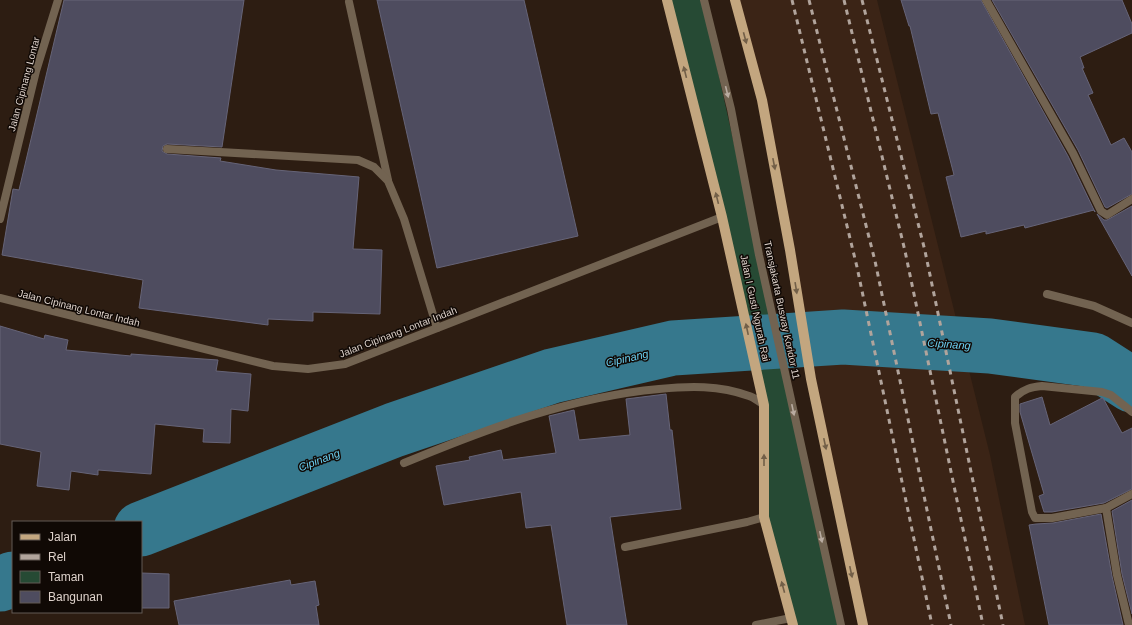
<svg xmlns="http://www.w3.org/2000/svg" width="1132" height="625" viewBox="0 0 1132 625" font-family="Helvetica,sans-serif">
<rect width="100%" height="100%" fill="#2d1d12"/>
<polygon fill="#3b2416" points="735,0 877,0 990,455 1025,625 863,625 762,100"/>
<polygon fill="#264a34" points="667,0 702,0 841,625 793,625 764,517 764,405"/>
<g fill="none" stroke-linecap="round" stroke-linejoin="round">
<g stroke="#36788d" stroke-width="55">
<polyline points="141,529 394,430 552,376 673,348 843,337 990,346 1093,360 1132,385"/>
<polyline points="0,584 13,579"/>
</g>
</g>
<g fill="#4e4c5f" stroke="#666478">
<polygon points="64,0 244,0 222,147 167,144 163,146 162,151 167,154 221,158 220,161 276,170 359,177 353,249 382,250 380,314 313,312 313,321 268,319 268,325 139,308 143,280 2,255 13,189 19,190"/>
<polygon points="377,0 524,0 578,236 437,268"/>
<polygon points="901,0 981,0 1068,156 1095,212 1094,210 1025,228 1024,225 986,234 986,231 961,237 946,177 954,175 938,113 931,114 910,26 909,26"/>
<polygon points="992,0 1122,0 1132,24 1132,33 1080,57 1084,68 1082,68 1093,93 1088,95 1111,145 1124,138 1132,152 1132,194 1107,208 1105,207 1078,150"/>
<polygon points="1132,206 1132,276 1097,214 1104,220 1107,220"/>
<polygon points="0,326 44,339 45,335 68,340 66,350 131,356 131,354 218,360 216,371 251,374 248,411 231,409 230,443 203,442 204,429 155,424 151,474 98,470 98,475 71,471 69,490 37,486 41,452 0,444"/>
<polygon points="666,394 670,430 672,430 681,509 610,517 627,625 567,625 551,525 526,528 521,492 444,505 436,466 470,460 469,457 501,450 503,460 556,453 549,416 574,410 579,440 630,435 626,399"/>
<polygon points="1042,397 1050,425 1102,398 1103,398 1122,433 1132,428 1132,489 1104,503 1052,512 1044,512 1039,496 1044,494 1020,412 1020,404"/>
<polygon points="1132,500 1132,614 1122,574 1112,511"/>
<polygon points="1101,514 1112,576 1123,625 1049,625 1029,525 1036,524 1053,523"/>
<polygon points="141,573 169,574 169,608 141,608"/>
<polygon points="290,580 291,585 315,581 319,605 316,606 319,625 179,625 174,601"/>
</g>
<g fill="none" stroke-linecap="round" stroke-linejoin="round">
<g stroke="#726351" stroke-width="8">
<polyline points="704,0 731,109 759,255 841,625"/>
<polyline points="625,547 747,522 764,517"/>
<polyline points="756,625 791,618"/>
</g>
<g stroke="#726351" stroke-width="8">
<polyline points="986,0 1073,153 1101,211 1107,215 1132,199"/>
<polyline points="349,2 388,180"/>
<polyline points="167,149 358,160 374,167 388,181 404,219 437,328"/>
<polyline points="0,219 36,71 58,0"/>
<polyline points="1047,294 1094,306 1132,323"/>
<polyline points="0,298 273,366 308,369 345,364 722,217"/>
<path d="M1132,412L1111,395L1102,392L1042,386C1031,387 1024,389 1015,397V423L1032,512L1035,518H1052L1106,508L1132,494"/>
<path d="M404,463C486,429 570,397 659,389C689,386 719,385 749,396C754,397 759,402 764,405"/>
<polyline points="1106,508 1117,575 1129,625"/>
</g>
<g stroke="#c3a67f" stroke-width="10">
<polyline points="667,0 722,217 764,405 764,517 793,625"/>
<polyline points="735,0 762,100 790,250 811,379 863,625"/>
</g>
<g stroke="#b1a49c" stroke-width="3" stroke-dasharray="5 5" stroke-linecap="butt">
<polyline points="792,0 857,267 932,625"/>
<polyline points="809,0 875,261 951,625"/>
<polyline points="844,0 905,251 983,625"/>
<polyline points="862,0 925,251 1003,625"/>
</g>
</g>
<defs><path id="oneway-solid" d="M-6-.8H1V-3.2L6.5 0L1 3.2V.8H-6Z"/></defs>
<g fill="#725f48">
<use href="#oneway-solid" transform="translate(745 38) rotate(75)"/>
<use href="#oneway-solid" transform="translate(685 72) rotate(-104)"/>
<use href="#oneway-solid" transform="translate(774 164) rotate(79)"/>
<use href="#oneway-solid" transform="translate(717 198) rotate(-104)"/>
<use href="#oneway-solid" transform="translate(796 288) rotate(81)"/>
<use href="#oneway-solid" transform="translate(747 329) rotate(-102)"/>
<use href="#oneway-solid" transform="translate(825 444) rotate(78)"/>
<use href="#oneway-solid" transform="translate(764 460) rotate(-90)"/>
<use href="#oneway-solid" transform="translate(851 572) rotate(78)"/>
<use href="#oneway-solid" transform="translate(783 587) rotate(-105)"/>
</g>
<g fill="#b9aca1">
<use href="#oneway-solid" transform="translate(727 92) rotate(76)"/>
<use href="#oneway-solid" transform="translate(793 410) rotate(78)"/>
<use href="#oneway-solid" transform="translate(821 537) rotate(78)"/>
</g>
<g text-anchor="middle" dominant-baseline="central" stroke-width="3" stroke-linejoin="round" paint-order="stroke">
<g font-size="10" fill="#dfd3cc" stroke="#100905">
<text transform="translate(24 84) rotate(-75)">Jalan Cipinang Lontar</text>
<text transform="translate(79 308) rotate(14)">Jalan Cipinang Lontar Indah</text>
<text transform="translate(755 308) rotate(78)">Jalan I Gusti Ngurah Rai</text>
<text transform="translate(782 310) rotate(78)">Transjakarta Busway Koridor 11</text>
<text transform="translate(398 332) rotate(-21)">Jalan Cipinang Lontar Indah</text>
</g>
<g font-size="11" font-style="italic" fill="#6bcff0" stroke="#100905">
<text transform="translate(949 344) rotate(4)">Cipinang</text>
<text transform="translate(627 358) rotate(-13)">Cipinang</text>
<text transform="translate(319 460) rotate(-21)">Cipinang</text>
</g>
</g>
<rect x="12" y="521" width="130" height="92" fill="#100905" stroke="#635a55"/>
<rect x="20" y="534" width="20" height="6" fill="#c3a67f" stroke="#635a55"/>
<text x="48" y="541" font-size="12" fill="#dfd3cc">Jalan</text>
<rect x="20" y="554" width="20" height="6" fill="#b1a49c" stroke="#635a55"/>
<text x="48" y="561" font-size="12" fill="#dfd3cc">Rel</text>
<rect x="20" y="571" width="20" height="12" fill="#264a34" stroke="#635a55"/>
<text x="48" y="581" font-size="12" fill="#dfd3cc">Taman</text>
<rect x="20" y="591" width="20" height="12" fill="#4e4c5f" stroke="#635a55"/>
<text x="48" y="601" font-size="12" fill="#dfd3cc">Bangunan</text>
</svg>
